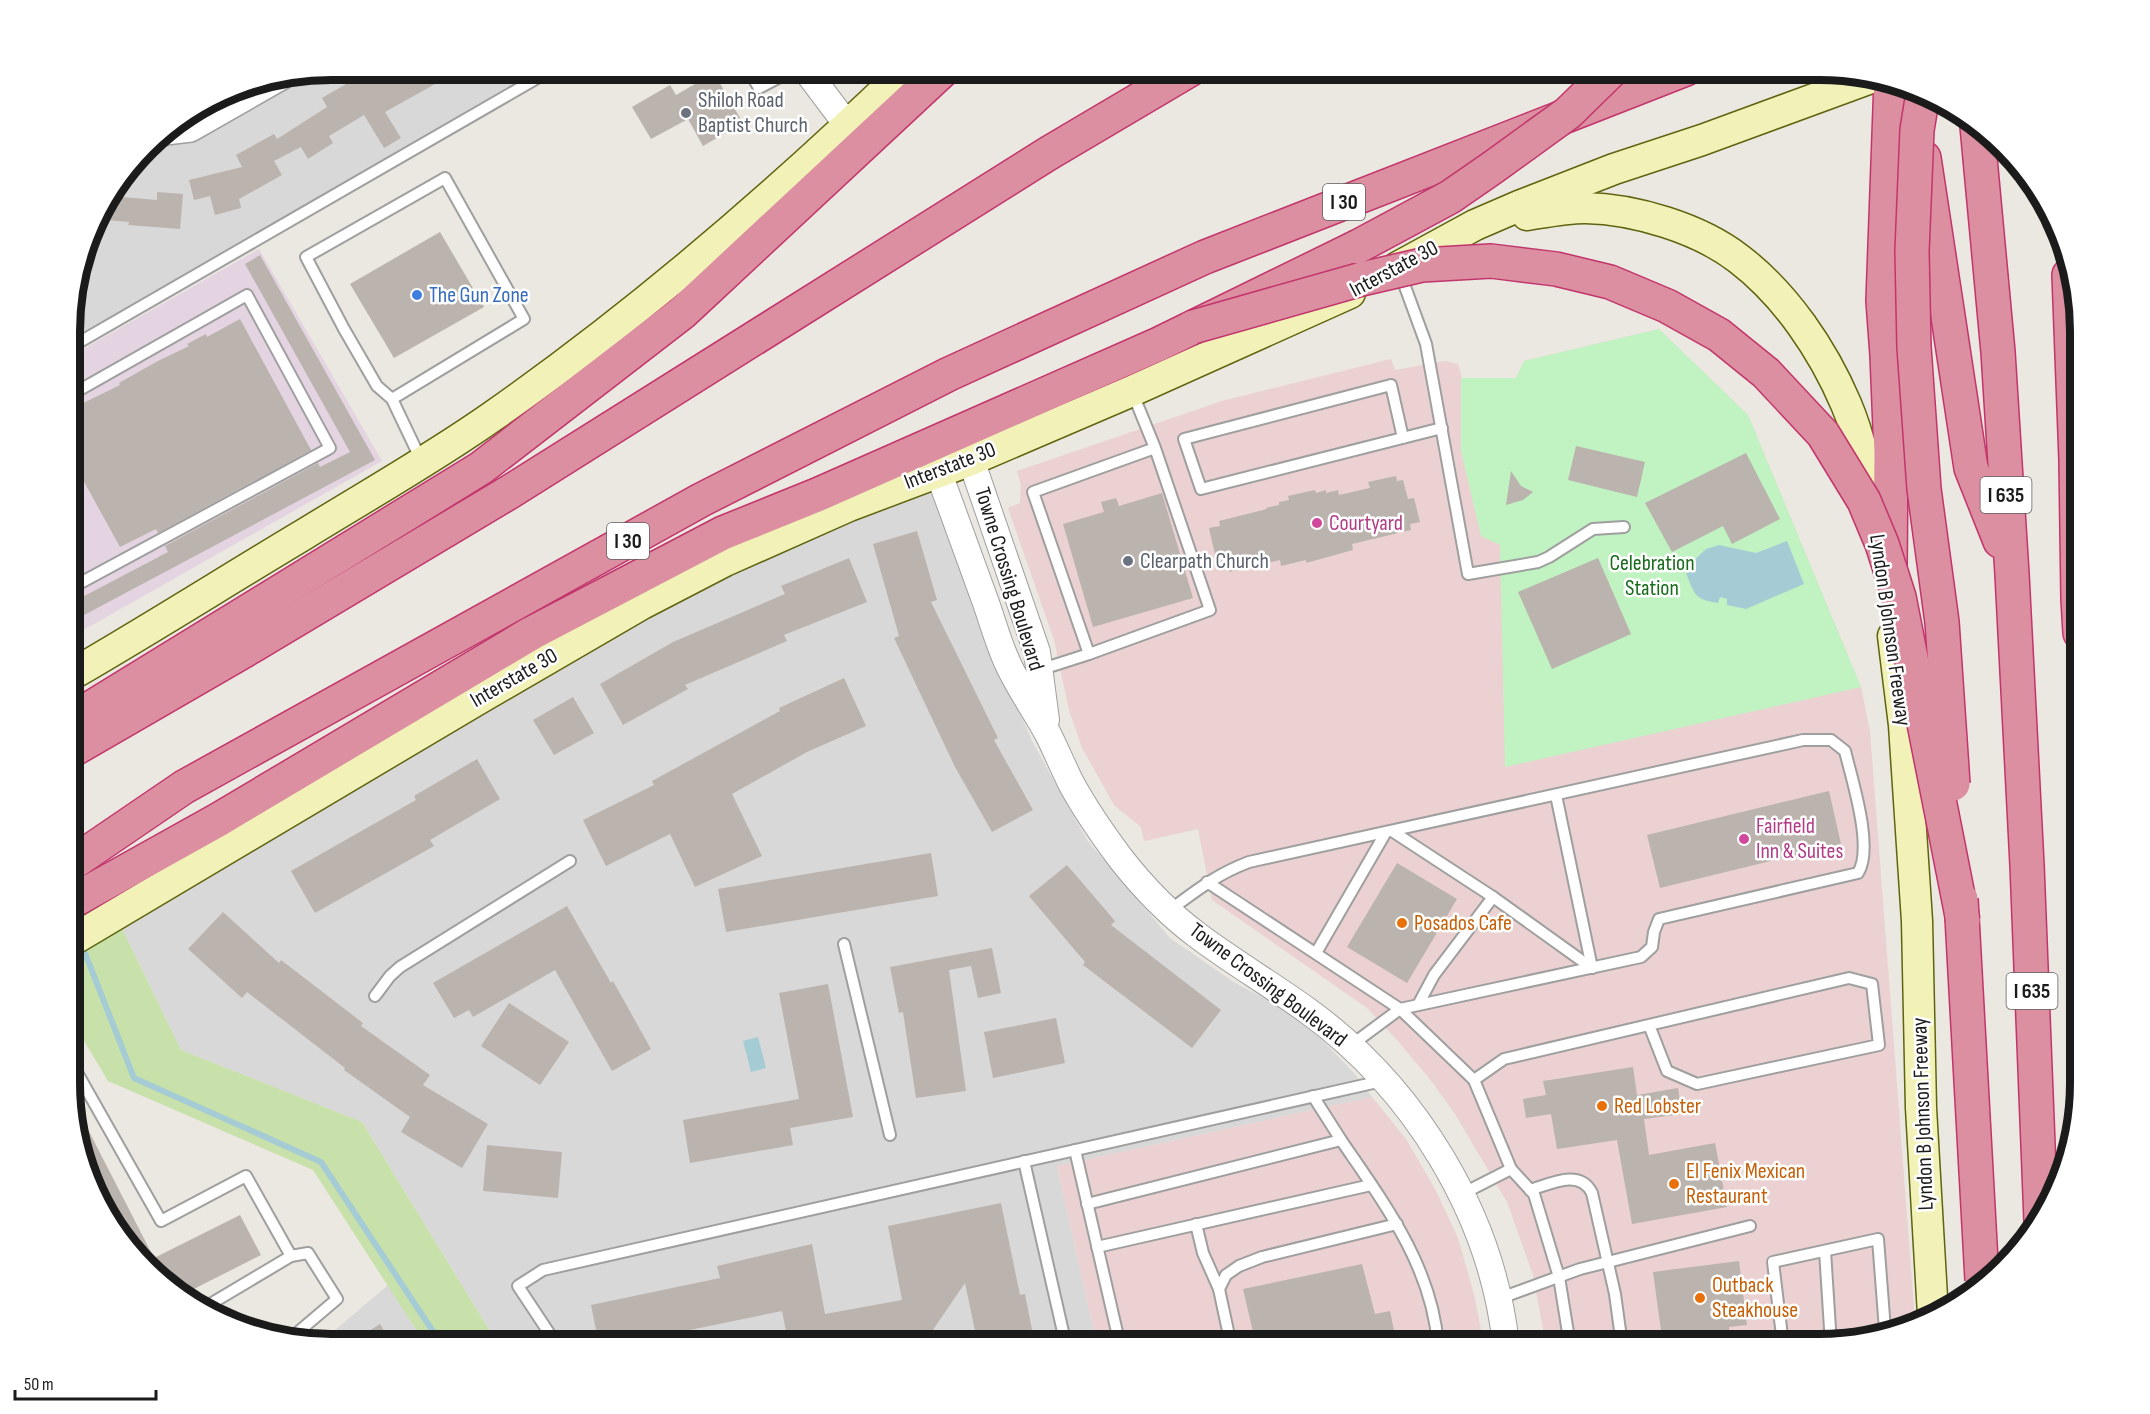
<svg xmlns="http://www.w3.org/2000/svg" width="2150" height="1414" viewBox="0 0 2150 1414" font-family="'Sofia Sans Condensed',sans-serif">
<rect width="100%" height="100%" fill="#ebe7e1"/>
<g fill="#d9d8d8">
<polygon points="331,69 539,69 71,339 71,297 96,215 158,134 231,89"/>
<polygon points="928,491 933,493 1007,683 1032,741 1087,840 1170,938 1235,983 1279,1006 1321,1039 1354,1073 1372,1097 1057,1166 1097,1345 504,1345 490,1331 362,1122 181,1050 116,916 737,561"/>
<polygon points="388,1285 426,1345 330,1345 320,1343"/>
</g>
<g fill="#ebd1d1">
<polygon points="1659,329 1748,415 1861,687 1870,731 1915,1321 1836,1344 1546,1345 1533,1275 1507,1202 1455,1114 1429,1078 1397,1040 1367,1008 1212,900 1198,829 1144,841 1141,827 1114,805 1082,748 1069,710 1054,640 1008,508 1020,503 1021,486 1017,471 1222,401 1391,359 1395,370 1445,361 1458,364 1462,378 1516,378 1524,361"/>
<polygon points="1372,1097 1406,1139 1435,1189 1458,1238 1474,1294 1484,1345 1097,1345 1057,1166"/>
</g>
<polygon fill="#e4d4e1" points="259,249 382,461 71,637 71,356"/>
<polygon fill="#c8e1ab" points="116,916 181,1050 362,1122 490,1331 504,1345 426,1345 313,1170 108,1081 71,1019 71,942"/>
<polygon fill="#c1f2c2" points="1659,329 1748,415 1861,687 1505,767 1500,545 1481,536 1461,451 1461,378 1516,378 1524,361"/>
<g fill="#a5ccd5">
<path d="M1787,541L1804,584L1746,609L1727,605V599L1720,597L1718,603C1694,599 1695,595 1686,573L1691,571L1688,566L1706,549L1719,545L1756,553Z"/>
<polygon points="758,1037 766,1068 751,1072 743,1041"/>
</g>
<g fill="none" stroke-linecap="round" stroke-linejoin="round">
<polyline stroke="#a5ccd5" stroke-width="6" points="83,948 134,1078 321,1162 442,1345"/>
</g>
<g fill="#bbb3ae">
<polygon points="388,69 462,69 385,112 401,138 384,148 364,115 329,136 333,143 308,159 301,147 274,161 282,175 239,199 241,208 215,215 210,196 194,200 189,180 242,167 236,155 274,134 277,139 327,107 322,98 363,74 367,81"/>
<polygon points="714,73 743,123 703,146 688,119 651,139 632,107 670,85 676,95"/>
<polygon points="124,178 122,197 157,200 157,192 183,194 180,229 128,225 129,222 95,219 96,215"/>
<polygon points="440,232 484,307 394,358 350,284"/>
<polygon points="260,255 375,460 71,622 71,603 168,552 165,546 318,463 320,467 350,452 245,264"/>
<polygon points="240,319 311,450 158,533 156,529 120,547 71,458 71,409 120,385 119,383 156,362 189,346 187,344 206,334 207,337"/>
<polygon points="1576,446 1645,462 1637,497 1568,480"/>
<polygon points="1746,453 1780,519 1732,544 1723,526 1672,552 1645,503"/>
<polygon points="1511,471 1521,486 1533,492 1523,500 1506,505"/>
<polygon points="1396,476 1397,481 1403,480 1408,499 1414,498 1420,522 1410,524 1411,530 1352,544 1353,550 1306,563 1306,560 1281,566 1280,560 1229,572 1227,566 1218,568 1209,528 1220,526 1219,521 1267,509 1266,508 1279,505 1279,502 1289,500 1288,496 1315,490 1316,493 1326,490 1326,493 1338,490 1339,495 1370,488 1368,482"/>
<polygon points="1162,493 1193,598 1093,627 1063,524 1104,512 1101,502 1116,498 1119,506"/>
<polygon points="917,531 937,600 931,602 998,738 994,740 1033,810 992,832 955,767 894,638 899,636 873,544"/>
<polygon points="849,558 867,602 784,635 787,641 685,685 688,689 623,725 600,684 673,642 785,594 781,586"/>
<polygon points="1598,558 1631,634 1552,669 1518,592"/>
<polygon points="844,678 866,726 807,752 732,794 762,856 695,887 670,834 606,866 583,820 654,785 652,781 780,711 779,708"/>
<polygon points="573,697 594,733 554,755 533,720"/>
<polygon points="477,759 500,799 430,840 434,846 315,913 291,871 416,800 414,796"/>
<polygon points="1829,791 1841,844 1660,888 1647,835"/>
<polygon points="931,853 938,896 726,932 718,889"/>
<polygon points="1397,863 1457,899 1407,983 1347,947"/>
<polygon points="1067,865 1115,921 1111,925 1221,1010 1192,1048 1083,965 1085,962 1029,896"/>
<polygon points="567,906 611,983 613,981 651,1049 612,1071 555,970 473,1017 469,1010 454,1018 433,983"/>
<polygon points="223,912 279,963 281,960 363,1023 361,1026 430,1075 423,1085 488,1124 462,1168 401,1132 410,1117 344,1070 345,1068 247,992 242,998 188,949"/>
<polygon points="992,948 1001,993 978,998 971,966 949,970 966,1091 916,1098 903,1012 899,1013 890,967"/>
<polygon points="828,984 853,1117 790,1128 793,1145 690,1163 683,1120 799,1099 779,993"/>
<polygon points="509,1003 569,1042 540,1085 481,1046"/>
<polygon points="1056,1018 1065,1063 993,1078 984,1032"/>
<polygon points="1633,1067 1637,1095 1678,1088 1682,1114 1644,1119 1649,1155 1715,1143 1727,1207 1632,1224 1617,1140 1557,1149 1551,1114 1526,1118 1523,1099 1546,1095 1543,1081"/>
<polygon points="79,1112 154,1258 240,1215 261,1255 180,1296 104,1215 71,1117 71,1115"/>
<polygon points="487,1145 562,1152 558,1198 483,1191"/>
<polygon points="1001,1203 1020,1295 1025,1294 1035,1345 978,1345 965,1283 926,1340 901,1345 793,1345 788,1341 782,1311 617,1345 599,1345 591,1305 720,1278 717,1266 812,1244 825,1314 902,1300 888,1226"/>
<polygon points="1739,1261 1747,1325 1729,1327 1730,1336 1663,1345 1653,1272"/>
<polygon points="1362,1264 1375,1314 1390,1311 1397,1345 1256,1345 1243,1289"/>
<polygon points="380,1324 393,1345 347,1345"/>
</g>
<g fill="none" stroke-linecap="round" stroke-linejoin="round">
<defs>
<g id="service">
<polyline points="748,69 759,88 795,69"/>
<polyline points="1400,273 1426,344 1468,574 1538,562 1549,557 1593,529 1624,527"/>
<polyline points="71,347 553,69"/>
<polyline points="71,393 76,392 247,295 330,448 71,588"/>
<polyline points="1133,394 1155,448 1210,610 1089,654 1033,492 1155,448"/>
<polyline points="392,399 377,386 344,329 306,257 445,178 524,319 392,399 422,462"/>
<polyline points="1403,438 1391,385 1184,439 1201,489 1442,428"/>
<polyline points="1039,670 1089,654"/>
<polyline points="1556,795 1592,968"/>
<polyline points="1392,831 1493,897"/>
<path d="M1170,910C1197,890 1217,874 1249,862L1803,740H1831L1845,751C1852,780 1874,848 1858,873L1659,919L1654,932L1652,947L1641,957L1400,1009L1207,882"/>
<polyline points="844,944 890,1135"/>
<polyline points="1316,953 1386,832"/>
<polyline points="375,996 390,976 400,967 570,861"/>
<polyline points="1418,1005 1434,975 1493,897 1592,968"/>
<polyline points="1350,1046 1400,1009 1474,1080 1511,1169 1462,1194"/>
<polyline points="71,1062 161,1221 246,1176 291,1256 202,1309"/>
<polyline points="1474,1080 1504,1059 1849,978 1872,984 1879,1045 1697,1084 1667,1071 1649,1025"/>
<polyline points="1313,1096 1341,1140"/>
<polyline points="1075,1150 1120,1345"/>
<polyline points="1024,1161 1066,1345"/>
<polyline points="1511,1169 1534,1194 1559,1277 1570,1345"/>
<path d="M1530,1190C1550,1184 1580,1168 1592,1193L1615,1294L1622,1345"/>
<path d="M1087,1204L1341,1140C1384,1203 1432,1266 1438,1345"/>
<polyline points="1196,1224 1203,1253 1219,1289"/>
<polyline points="1097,1247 1371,1185"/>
<polyline points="1825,1251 1831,1344"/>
<polyline points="1498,1299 1580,1269 1750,1226"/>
<polyline points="291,1338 337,1299 308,1253 291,1256"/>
<polyline points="1783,1344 1773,1262 1878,1239 1885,1330"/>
<polyline points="557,1345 518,1286 543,1270 1382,1081"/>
<polyline points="1231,1345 1219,1289 1226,1275 1239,1266 1262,1257 1397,1224"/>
</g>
<polyline id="minor" points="157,135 191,131 282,79"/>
<g id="tertiary">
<polyline points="805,69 848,126"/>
<polyline points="971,460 1037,652 1046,720"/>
<path d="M938,471C954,515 970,559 986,603C993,623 999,645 1008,664C1019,688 1035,710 1048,734C1056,750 1063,767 1071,783C1085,809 1103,835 1121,859C1143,887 1169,914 1197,935C1233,962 1272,985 1308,1011C1414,1088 1492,1214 1506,1345"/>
</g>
<g id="secondary">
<path d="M1527,215C1546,212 1566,208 1585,208C1635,209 1699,228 1739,259C1786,295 1823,350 1846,404C1861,439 1868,477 1874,514"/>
<polyline points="1398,267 1475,225 1519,206 1614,169 1702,140 1871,78"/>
<polyline points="1893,636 1904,725 1917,921 1921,1108 1933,1315"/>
<path d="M71,675C149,630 226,581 303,535C366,496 432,459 493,416C640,313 778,194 907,69"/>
<polyline points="71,941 475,701 642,604 725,561 849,506 971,460 1132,391 1350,293"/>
</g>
<g id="motorway">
<polyline points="1977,126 1998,352 2012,574 2027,865 2041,1221"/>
<polyline points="1924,158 1971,468 2000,541"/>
<polyline points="2069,275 2076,460 2078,599 2080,633"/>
<polyline points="1890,568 1891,453 1887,355 1883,301 1891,81"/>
<polyline points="71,720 481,468 682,313 944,69"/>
<polyline points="71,751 254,645 508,493 1049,153 1191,69"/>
<polyline points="71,864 184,787 701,500 949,374 1205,257 1686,69"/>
<polyline points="71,902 218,820 532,633 723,533 817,495 1159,344 1357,247"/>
</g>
</defs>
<use href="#service" stroke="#9f9f9f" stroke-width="14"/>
<use href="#minor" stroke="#9f9f9f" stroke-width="24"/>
<use href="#tertiary" stroke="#9f9f9f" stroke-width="28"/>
<use href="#secondary" stroke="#5f640f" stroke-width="33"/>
<use href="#motorway" stroke="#c2356c" stroke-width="36"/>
<use href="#service" stroke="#fff" stroke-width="10"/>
<use href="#minor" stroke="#fff" stroke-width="21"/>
<use href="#tertiary" stroke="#fff" stroke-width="26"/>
<use href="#secondary" stroke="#f2f2b8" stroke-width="30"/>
<use href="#motorway" stroke="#dc8fa1" stroke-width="33"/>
<defs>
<g id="motorway-bridge">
<polyline points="1923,93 1917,130 1912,251 1914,347 1924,489 1942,622 1953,784"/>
<polyline points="1357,247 1450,197 1492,168 1568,113 1613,69"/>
<polyline points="1193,327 1362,279 1422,265 1491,261 1556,269 1610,282 1667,306 1719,335 1766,373 1823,434 1864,501 1882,544 1899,597 1963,921"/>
<polyline points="1961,899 1982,1280"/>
</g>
</defs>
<use href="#motorway-bridge" stroke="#c2356c" stroke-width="36" stroke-linecap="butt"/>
<use href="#motorway-bridge" stroke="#dc8fa1" stroke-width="33"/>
</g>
<g fill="#6b7280" stroke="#fff" stroke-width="2">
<circle cx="686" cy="113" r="6"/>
<circle cx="1128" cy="561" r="6"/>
</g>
<circle fill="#3f7fe0" stroke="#fff" stroke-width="2" cx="417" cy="295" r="6"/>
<g fill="#d1479c" stroke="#fff" stroke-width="2">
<circle cx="1317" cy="523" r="6"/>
<circle cx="1744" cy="839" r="6"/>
</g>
<g fill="#e8710a" stroke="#fff" stroke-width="2">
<circle cx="1402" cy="923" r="6"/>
<circle cx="1602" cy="1106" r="6"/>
<circle cx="1674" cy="1184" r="6"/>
<circle cx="1700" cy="1298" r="6"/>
</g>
<g text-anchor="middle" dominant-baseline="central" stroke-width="5" stroke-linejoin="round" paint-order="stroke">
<g fill="#fff" stroke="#5f5f5f" stroke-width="1.5">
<rect x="1323" y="184" width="42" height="36" rx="4.5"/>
<rect x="1980.5" y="477" width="51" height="36" rx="4.5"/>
<rect x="607" y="523" width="42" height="36" rx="4.5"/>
<rect x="2006.5" y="973" width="51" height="36" rx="4.5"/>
</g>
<g font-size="21" font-weight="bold" fill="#1b1b1b">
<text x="1344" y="202">I 30</text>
<text x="2006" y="495">I 635</text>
<text x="628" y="541">I 30</text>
<text x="2032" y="991">I 635</text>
</g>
<g font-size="22" fill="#5b616d" stroke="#fff" text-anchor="start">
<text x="698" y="100">Shiloh Road<tspan x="698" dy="25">Baptist Church</tspan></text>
<text x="1140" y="561">Clearpath Church</text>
</g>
<g font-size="22" fill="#1b1b1b" stroke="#fff">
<text transform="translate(1394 269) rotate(-28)">Interstate 30</text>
<text transform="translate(950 466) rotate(-21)">Interstate 30</text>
<text transform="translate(1009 579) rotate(73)">Towne Crossing Boulevard</text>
<text transform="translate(1890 630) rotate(82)">Lyndon B Johnson Freeway</text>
<text transform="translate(514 678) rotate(-30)">Interstate 30</text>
<text transform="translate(1268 985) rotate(37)">Towne Crossing Boulevard</text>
<text transform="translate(1923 1114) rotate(-92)">Lyndon B Johnson Freeway</text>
</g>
<g font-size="22" fill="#366cbe" stroke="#fff" text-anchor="start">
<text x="429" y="295">The Gun Zone</text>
</g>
<g font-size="22" fill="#b23c85" stroke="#fff" text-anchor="start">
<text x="1329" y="523">Courtyard</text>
<text x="1756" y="826">Fairfield<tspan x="1756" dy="25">Inn &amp; Suites</tspan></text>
</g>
<g font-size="22" fill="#166c19" stroke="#fff">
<text x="1652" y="563">Celebration<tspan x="1652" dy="25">Station</tspan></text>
</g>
<g font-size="22" fill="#c56008" stroke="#fff" text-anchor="start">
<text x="1414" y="923">Posados Cafe</text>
<text x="1614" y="1106">Red Lobster</text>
<text x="1686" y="1171">El Fenix Mexican<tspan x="1686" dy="25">Restaurant</tspan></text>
<text x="1712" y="1285">Outback<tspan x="1712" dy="25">Steakhouse</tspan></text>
</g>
</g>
<path d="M0 0H2150V1414H0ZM331 80H1819A251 251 0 0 1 2070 331V1083A251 251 0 0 1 1819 1334H331A251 251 0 0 1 80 1083V331A251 251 0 0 1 331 80Z" fill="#fff" fill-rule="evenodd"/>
<path fill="none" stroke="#1b1b1b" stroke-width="8" d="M331 80H1819A251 251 0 0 1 2070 331V1083A251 251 0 0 1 1819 1334H331A251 251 0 0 1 80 1083V331A251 251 0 0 1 331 80Z"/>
<path d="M15 1390v9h141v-9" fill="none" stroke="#1b1b1b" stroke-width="3"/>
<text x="24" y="1390" font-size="18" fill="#1b1b1b" stroke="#ffffff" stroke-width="4.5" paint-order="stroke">50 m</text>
</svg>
